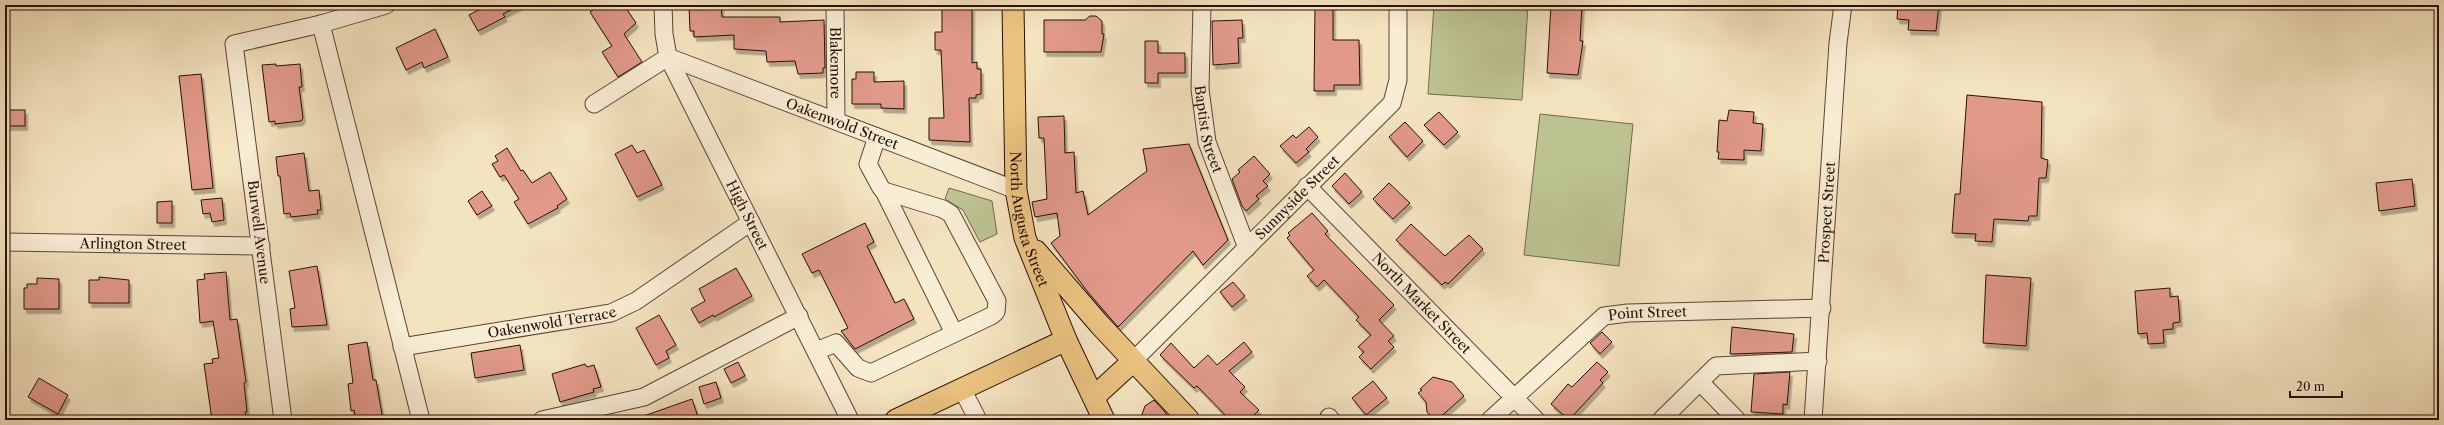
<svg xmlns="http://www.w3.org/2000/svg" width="2444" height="425" viewBox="0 0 2444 425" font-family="'Libre Caslon Text',serif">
<defs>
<filter id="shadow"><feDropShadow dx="2.5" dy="4.5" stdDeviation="0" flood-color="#0004"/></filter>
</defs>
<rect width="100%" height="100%" fill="#f4e3bf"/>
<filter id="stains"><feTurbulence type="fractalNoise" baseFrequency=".005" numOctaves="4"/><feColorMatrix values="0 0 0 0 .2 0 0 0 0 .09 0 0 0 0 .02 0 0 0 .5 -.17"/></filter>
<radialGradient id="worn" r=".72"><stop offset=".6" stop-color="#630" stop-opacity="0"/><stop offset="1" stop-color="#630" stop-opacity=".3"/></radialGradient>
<g fill="#bcc391" stroke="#726a4a">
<polygon points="1434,5 1528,5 1522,100 1428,94"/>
<polygon points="1540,114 1633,124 1619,266 1524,255"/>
<polygon points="949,188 992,201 997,234 980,242 963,210 945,199"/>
</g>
<g fill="#e1998a" stroke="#271003" filter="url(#shadow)">
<polygon points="488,5 521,5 503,14 505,17 478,31 469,15"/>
<polygon points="600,5 624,5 636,23 624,34 642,62 618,77 602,52 612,46 590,12"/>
<polygon points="689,5 721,5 722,17 780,17 780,22 824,20 825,68 823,68 823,73 798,74 795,61 767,62 766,51 734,49 734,35 694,37 694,31 690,31"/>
<polygon points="942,5 972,7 972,63 977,62 977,69 981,69 981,94 976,95 976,98 969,98 970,142 929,140 929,118 944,118 941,50 935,50 935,32 942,32"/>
<polygon points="1315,5 1333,5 1333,40 1359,40 1360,85 1334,85 1334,91 1314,91"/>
<polygon points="1551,5 1582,5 1580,41 1583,41 1578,75 1547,73"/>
<polygon points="1898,5 1939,5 1936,31 1908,30 1909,20 1897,19"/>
<polygon points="1090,16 1096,16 1102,21 1102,34 1104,34 1101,52 1044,52 1044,20 1085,20"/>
<polygon points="1242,20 1243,38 1238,38 1239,63 1213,65 1212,21"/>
<polygon points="435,29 448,57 424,68 422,62 406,70 396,48"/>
<polygon points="1145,41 1158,41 1158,53 1185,53 1185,73 1158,73 1158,83 1145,83"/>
<polygon points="276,64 276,66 300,64 302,87 299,87 303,118 301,121 275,124 275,121 269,122 262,65"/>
<polygon points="856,72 874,72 874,82 904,81 904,109 881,108 881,104 852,104 852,79 856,79"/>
<polygon points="201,74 213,188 192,190 179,76"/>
<polygon points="1967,95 2042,102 2041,158 2048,160 2046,178 2039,178 2037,216 2029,216 2028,221 1994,219 1992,242 1975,241 1976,234 1952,233 1955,194 1960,194"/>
<rect x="5" y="110" width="20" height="16"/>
<polygon points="1729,110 1754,112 1753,123 1763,124 1761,151 1744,150 1744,160 1718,159 1719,152 1717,152 1719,120 1727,121"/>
<polygon points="1439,112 1458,132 1444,145 1424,125"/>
<polygon points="1064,116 1065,153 1074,152 1076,193 1083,191 1088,215 1147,171 1143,149 1189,144 1228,240 1203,265 1193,251 1118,327 1087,291 1051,243 1060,236 1057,213 1035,217 1032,202 1047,199 1044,138 1039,138 1038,117"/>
<polygon points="1405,122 1423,141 1407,157 1389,137"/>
<polygon points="1309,127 1318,137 1306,149 1309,152 1296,163 1280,146 1293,135 1296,138"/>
<polygon points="632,145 637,153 644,150 662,185 637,197 615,154"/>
<polygon points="507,148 521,171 523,170 532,183 550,172 567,199 557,206 558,208 528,224 514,202 519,199 504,175 500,177 492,164 498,161 495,156"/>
<polygon points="304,153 309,191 319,190 321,210 317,210 318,214 291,217 290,213 284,214 280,176 278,176 276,157"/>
<polygon points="1254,156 1270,174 1263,181 1268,186 1256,196 1259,199 1246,211 1242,206 1232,179 1240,172 1238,170"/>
<polygon points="1345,173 1362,192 1349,204 1332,186"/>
<polygon points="2412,179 2415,206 2379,211 2376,183"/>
<polygon points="1389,183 1410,203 1393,219 1373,199"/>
<polygon points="482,191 492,206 477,215 468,201"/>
<polygon points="222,198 224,220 212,222 210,213 203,214 201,200"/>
<polygon points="172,201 172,223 157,223 157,202"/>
<polygon points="1312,213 1328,231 1325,234 1394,305 1379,320 1394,336 1388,341 1394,347 1371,369 1359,357 1364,352 1358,347 1371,335 1356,320 1359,317 1324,280 1317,287 1307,276 1314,270 1287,238 1290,235 1288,233"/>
<polygon points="865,223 874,242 867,246 895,303 904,299 914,319 855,349 841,331 848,328 819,270 812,273 802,254"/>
<polygon points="1411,224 1445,256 1469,235 1483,249 1448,284 1445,282 1442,285 1396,240"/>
<polygon points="317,266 327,325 292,327 290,309 295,308 289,271"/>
<polygon points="736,268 752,296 714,317 713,315 699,323 691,309 705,301 699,289"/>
<polygon points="226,272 230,320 237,319 246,382 244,383 247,412 245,412 246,417 212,420 204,364 213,363 212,359 219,358 213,321 200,323 197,280 205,279 204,274"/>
<polygon points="1986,275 2031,278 2026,346 1983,343"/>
<polygon points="99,277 129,280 129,303 89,303 89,280 99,280"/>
<polygon points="37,278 59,279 59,309 24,309 24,288 27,288 27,284 37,284"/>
<polygon points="1233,282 1245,296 1232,307 1220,292"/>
<polygon points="2170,288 2170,297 2178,296 2180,322 2173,323 2173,329 2163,330 2164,343 2148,344 2147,333 2138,334 2135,291"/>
<polygon points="659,315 676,345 666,351 669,358 656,365 636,328"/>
<polygon points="1732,327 1794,334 1792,352 1730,354"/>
<polygon points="1602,332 1612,342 1600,354 1590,343"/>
<polygon points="367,342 373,380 376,380 383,420 356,420 354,410 351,411 348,384 353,383 348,345"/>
<polygon points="1244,342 1252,352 1229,371 1245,387 1240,392 1259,410 1249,420 1230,420 1197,386 1194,388 1160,355 1171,343 1194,368 1208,355 1217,365"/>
<polygon points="520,345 524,370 475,378 471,353"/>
<polygon points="738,362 745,376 731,383 724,369"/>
<polygon points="1597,362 1608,372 1600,380 1603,383 1569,420 1551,404 1568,384 1572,387"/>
<polygon points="585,364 587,367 594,365 601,387 593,389 594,392 560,402 552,374"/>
<polygon points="1790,372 1787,405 1783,404 1783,414 1751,412 1754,374"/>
<polygon points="1433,377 1452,382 1464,396 1437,420 1434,420 1427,412 1426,402 1418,393 1422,390 1420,389"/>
<polygon points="39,378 68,395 58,414 28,397"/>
<polygon points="1373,381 1387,398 1366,415 1352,398"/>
<polygon points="716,382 721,398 704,404 699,387"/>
<polygon points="692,399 699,420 638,420 638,418"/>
<polygon points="1154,400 1165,412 1170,420 1140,420 1145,406"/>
</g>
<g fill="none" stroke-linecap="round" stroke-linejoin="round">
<defs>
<g id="minor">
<path id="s1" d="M663,5L664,34L668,57L850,420"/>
<path id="s2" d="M835,5L836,121"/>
<path id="s3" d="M1202,5L1200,89L1207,142L1247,248"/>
<polyline points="321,24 421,420"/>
<path id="s4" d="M594,104L668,57L1016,190"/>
<path id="s5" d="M1307,186L1536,420"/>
<polyline points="884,191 954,333"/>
<path id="s6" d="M5,242L261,246"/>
<path id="s7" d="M402,347L611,313L636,301L751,222"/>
<polyline points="816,351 836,343 858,368 871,373 991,316 996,312 997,301 951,214 943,209 884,191 881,188 868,164 877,137"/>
<path id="s8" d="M1132,362L1392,103L1398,80V5"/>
<polyline points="1700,382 1737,420"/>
<polyline points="962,389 978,420"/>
<polyline points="1329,417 1331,420"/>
<polyline points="283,420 234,44 321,24 386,5"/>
<polyline points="542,420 644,397 799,316"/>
<path id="s9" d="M1490,420L1604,316L1628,313L1822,308"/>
<polyline points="1661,420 1716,366 1818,361"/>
<path id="s10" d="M1813,420L1838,43L1843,5"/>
</g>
<g id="major">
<path id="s11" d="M1013,5L1016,190L1025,238L1066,340L1104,420"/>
<polyline points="1036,251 1100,325 1189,420"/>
<polyline points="1094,397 1132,362"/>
<polyline points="896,420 1066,340"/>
</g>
</defs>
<use href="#minor" stroke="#5a4532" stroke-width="19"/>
<use href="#major" stroke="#271003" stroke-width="23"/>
<use href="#minor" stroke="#f8edd5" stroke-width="17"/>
<use href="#major" stroke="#eac280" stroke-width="21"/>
</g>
<g text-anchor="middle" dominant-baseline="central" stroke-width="4" stroke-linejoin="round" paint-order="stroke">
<g font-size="14" fill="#271003" stroke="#f8edd5">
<text stroke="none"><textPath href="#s2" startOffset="58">Blakemore</textPath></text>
<text stroke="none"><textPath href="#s4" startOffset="274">Oakenwold Street</textPath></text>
<text stroke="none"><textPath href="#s3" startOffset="125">Baptist Street</textPath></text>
<text stroke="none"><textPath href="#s8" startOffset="233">Sunnyside Street</textPath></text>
<text stroke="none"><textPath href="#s10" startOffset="208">Prospect Street</textPath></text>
<text stroke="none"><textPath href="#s1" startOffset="229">High Street</textPath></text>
<text stroke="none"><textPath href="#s11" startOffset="216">North Augusta Street</textPath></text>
<text transform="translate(259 232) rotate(83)">Burwell Avenue</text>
<text stroke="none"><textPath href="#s6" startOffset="128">Arlington Street</textPath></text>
<text stroke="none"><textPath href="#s5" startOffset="164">North Market Street</textPath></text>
<text stroke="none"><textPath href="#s9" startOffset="198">Point Street</textPath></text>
<text stroke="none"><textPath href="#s7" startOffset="152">Oakenwold Terrace</textPath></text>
</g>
</g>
<rect width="2444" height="425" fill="none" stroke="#f4e3bf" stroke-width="20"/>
<rect x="6" y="6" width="2432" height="413" fill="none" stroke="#271003" stroke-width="2"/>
<rect x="10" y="10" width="2424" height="405" fill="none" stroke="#271003"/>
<path d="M2290 391v6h52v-6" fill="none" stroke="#271003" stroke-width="2"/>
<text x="2296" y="391" font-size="12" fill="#271003" stroke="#f8edd5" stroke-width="3" paint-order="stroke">20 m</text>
<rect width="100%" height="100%" filter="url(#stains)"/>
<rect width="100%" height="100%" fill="url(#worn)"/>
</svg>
